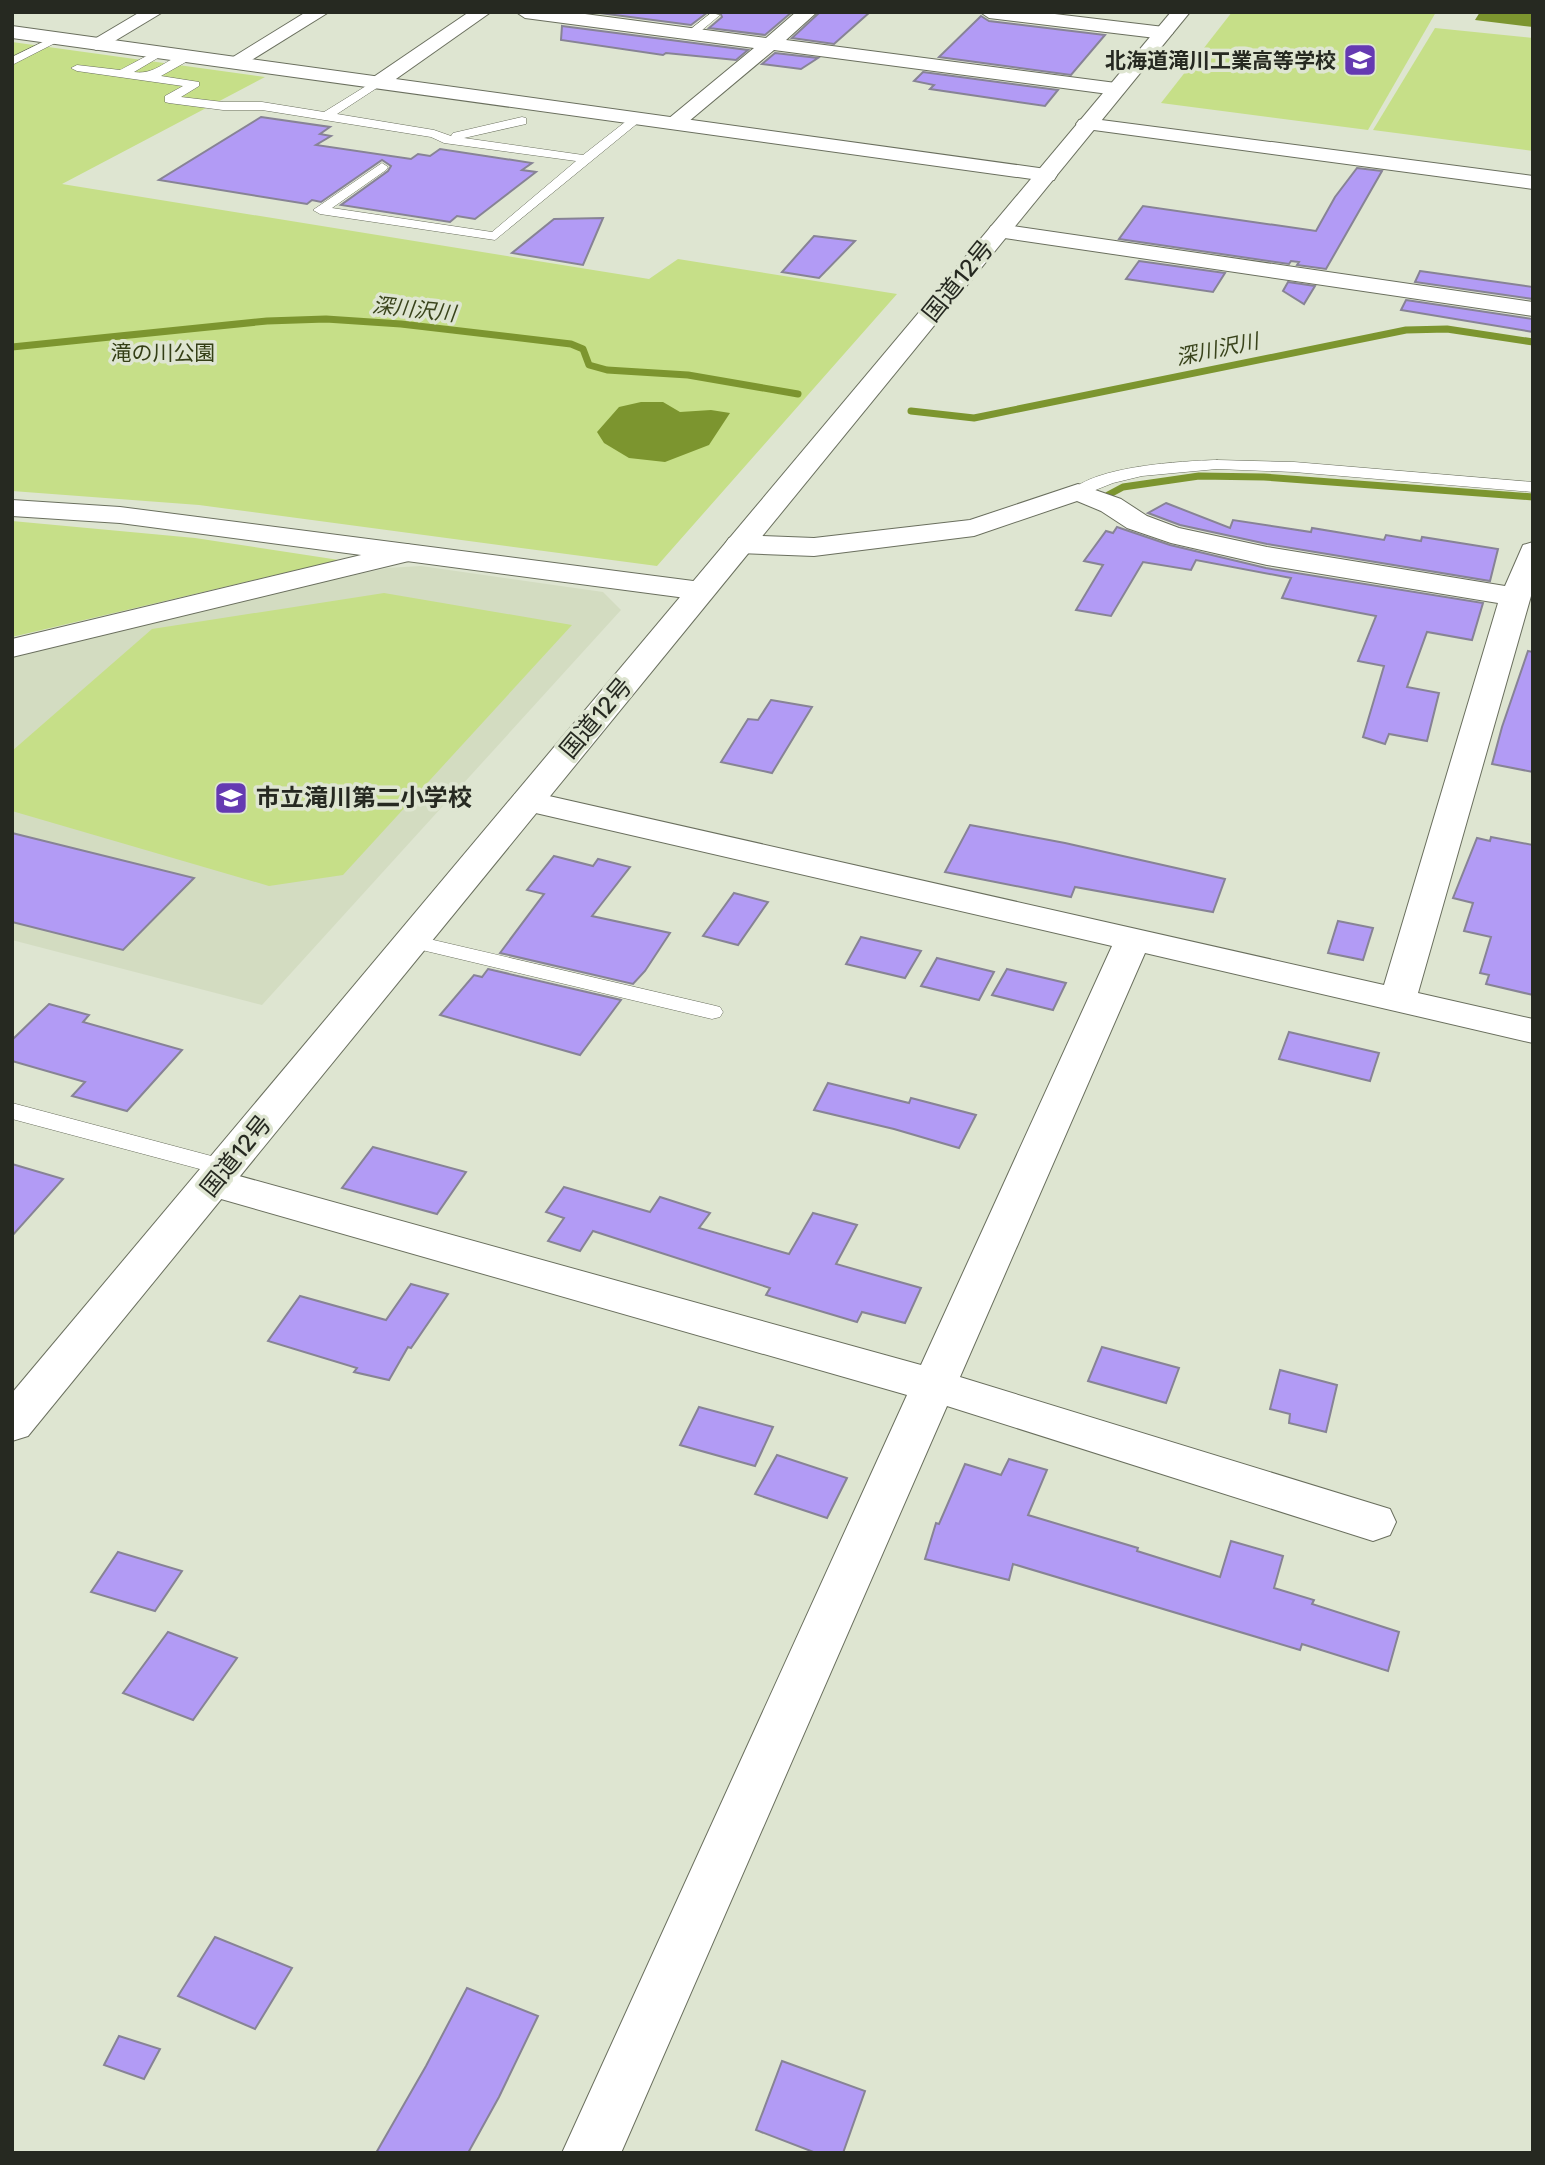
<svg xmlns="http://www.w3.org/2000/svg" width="1545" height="2165" viewBox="0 0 1545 2165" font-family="Rubik,'Noto Sans JP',sans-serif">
<rect width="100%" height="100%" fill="#dee5d1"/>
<polygon fill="#d3dcc1" points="421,566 603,592 621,610 262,1005 12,940 12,655 143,621 387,568"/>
<g fill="#c6df88">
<polygon points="1232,12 1436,12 1368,130 1161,103"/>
<polygon points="1435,28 1533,38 1533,151 1373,130"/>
<polygon points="12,42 265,77 62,184 649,279 678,259 897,294 657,566 199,505 12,491"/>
<polygon points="12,521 195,538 339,560 12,637"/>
<polygon points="384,593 572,625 343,875 269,886 12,811 12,751 152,629"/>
</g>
<g fill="#7c952f">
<polygon points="1480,12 1533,12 1533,27 1475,20"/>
<polygon points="641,402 663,402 680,412 711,410 730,413 709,445 665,462 629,458 604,443 597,432 619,407"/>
</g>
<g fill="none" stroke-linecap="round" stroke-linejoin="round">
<g stroke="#7c952f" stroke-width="7">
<polyline points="12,347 267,321 326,319 401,324 571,344 583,349 589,365 607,370 688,375 798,394"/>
<polyline points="911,411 974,418 1406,330 1447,329 1533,342"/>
<polyline points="1108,495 1123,487 1199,476 1264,477 1533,497"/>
</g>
</g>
<g fill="#b29bf5" stroke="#878395" stroke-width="2">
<polygon points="592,12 708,12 691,25"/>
<polygon points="720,12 792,12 765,35 709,28 722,17"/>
<polygon points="820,12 870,12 834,44 792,38"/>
<polygon points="981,16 989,21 1105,35 1071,75 939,57"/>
<polygon points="562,26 748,50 736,60 666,53 663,55 561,40"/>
<polygon points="775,53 818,58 801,69 762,64"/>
<polygon points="923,72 1058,90 1045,106 930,89 934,85 914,81"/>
<polygon points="261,117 330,127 320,134 331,136 316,145 411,159 418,154 430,156 440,149 532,163 522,170 536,172 475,219 457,216 450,222 341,205 388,171 391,166 382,160 321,202 312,200 307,204 159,180"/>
<polygon points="1357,168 1382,171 1326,269 1297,265 1299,262 1291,261 1289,264 1119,239 1143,206 1316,231 1335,197"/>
<polygon points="603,218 583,265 512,253 554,219"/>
<polygon points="814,236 855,241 819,278 782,272"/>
<polygon points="1139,261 1225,273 1213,292 1126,279"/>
<polygon points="1420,271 1533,287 1533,299 1415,282"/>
<polygon points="1288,282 1315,286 1304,304 1283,291"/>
<polygon points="1406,300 1533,319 1533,332 1401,310"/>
<polygon points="1166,503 1230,528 1233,520 1311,532 1312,528 1384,540 1386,535 1421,541 1422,537 1498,549 1490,581 1267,544 1180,525 1148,513"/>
<polygon points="1117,527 1170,545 1266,568 1483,603 1472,640 1427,632 1407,687 1439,693 1427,741 1389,734 1385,744 1363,737 1384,666 1358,661 1376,616 1282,598 1291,578 1196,560 1191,570 1143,562 1111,616 1076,610 1103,565 1084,561 1106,531 1113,533"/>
<polygon points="1528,651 1533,652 1533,772 1492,764 1502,727"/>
<polygon points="771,700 812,707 772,773 721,762 748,719 758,720"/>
<polygon points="970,825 1065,843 1225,879 1213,912 1075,887 1071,897 945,872"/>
<polygon points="12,833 194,878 123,950 12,922"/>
<polygon points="1491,837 1533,845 1533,995 1486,984 1489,975 1480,973 1491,937 1464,931 1473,903 1453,898 1477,838 1490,841"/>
<polygon points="554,856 593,866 598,859 630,867 592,916 670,933 645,971 633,984 500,953 544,894 527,890"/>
<polygon points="734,893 768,902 738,945 703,936"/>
<polygon points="1338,921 1373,928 1363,960 1328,953"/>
<polygon points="861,937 921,951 905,978 846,964"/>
<polygon points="937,958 994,972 979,1000 921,986"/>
<polygon points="488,969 621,1000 580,1055 440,1015 474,975 482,977"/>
<polygon points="1007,969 1066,983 1053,1010 992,995"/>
<polygon points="49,1004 89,1015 83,1022 182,1050 127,1111 72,1096 85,1082 12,1061 12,1040"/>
<polygon points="1289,1032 1379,1053 1370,1081 1279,1059"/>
<polygon points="828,1083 909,1103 911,1098 976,1115 959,1148 894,1129 814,1110"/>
<polygon points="373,1147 466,1172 437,1214 342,1188"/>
<polygon points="12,1164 63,1179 12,1236"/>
<polygon points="564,1187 650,1212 660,1197 710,1213 699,1228 789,1254 813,1213 857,1225 836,1264 921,1288 905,1323 862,1312 857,1322 766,1295 770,1288 593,1231 580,1251 548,1241 564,1218 546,1212"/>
<polygon points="411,1284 448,1294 411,1348 408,1347 389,1380 354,1372 357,1368 268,1341 300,1296 386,1320"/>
<polygon points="1102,1347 1179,1368 1166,1403 1088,1381"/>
<polygon points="1280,1370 1337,1385 1326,1432 1289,1423 1290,1414 1270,1409"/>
<polygon points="699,1407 773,1427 755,1466 680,1445"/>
<polygon points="777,1455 847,1478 827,1518 755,1494"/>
<polygon points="1009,1459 1047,1470 1028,1515 1138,1548 1137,1551 1220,1577 1231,1541 1283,1556 1274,1588 1314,1600 1312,1604 1399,1632 1388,1671 1302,1644 1300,1650 1013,1564 1009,1580 925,1559 936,1523 939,1524 965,1464 1001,1475"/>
<polygon points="118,1552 182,1571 155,1611 91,1592"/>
<polygon points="168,1632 237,1658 193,1720 123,1693"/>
<polygon points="215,1937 292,1968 255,2029 178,1996"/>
<polygon points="467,1988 538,2016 499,2097 468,2153 376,2153 426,2066"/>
<polygon points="119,2036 160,2049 144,2079 104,2065"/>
<polygon points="782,2061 865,2091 843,2153 816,2153 756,2130"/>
</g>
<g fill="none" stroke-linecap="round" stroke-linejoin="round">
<defs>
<g id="service">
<polygon points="711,13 720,15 695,36 687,36 687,32"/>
<polygon points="57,35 63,38 61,40 12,65 12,57"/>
<path d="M158,50L168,52L134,72C159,76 172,51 193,54V58L161,76L199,82V86L181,97L223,102H262L324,112L379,78L385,82L383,84L337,114L434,130L451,136L453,133L522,117L526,118V124L464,138L583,155L634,115L644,118L495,240L320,214L313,210L382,163L388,167L386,170L332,208L492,232L576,161L444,143L431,137L262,110H223L169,103L165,102V96L183,86L77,71L71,68L77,65L120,70Z"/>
<path d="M1217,460L1294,462L1533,482V492L1294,472L1217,469L1142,476L1113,483L1078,497L1070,492C1094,466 1182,461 1217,460Z"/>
<polygon points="412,935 712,1005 720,1007 723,1012 720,1017 712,1019 405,946 401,941 405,936"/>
<polygon points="12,1103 234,1162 238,1168 234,1174 226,1176 12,1119"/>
</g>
<g id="minor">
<polygon points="140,12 163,12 103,48 96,50 86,44"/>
<polygon points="306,12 329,12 242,66 228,66 225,62"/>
<polygon points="469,12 491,12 386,86 372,86 369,82 372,78"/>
<polygon points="516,12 570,12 766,38 796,12 817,12 786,40 1116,83 1123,85 1126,89 1123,93 1116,95 774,50 682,127 668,127 665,123 668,119 754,48 525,18"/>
<polygon points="980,12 1038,12 1164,27 1173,33 1164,39 989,18"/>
<polygon points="1086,118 1533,176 1533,189 1079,128 1076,124 1079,120"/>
<polygon points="999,224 1533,302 1533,316 991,236 988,231 991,226"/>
<polygon points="1078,484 1121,499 1147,516 1179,528 1267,547 1505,586 1523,545 1533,542 1533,589 1418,993 1533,1019 1533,1043 1145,953 960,1377 1390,1509 1396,1522 1390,1535 1373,1541 947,1406 621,2153 562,2153 907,1395 200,1193 194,1183 200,1173 214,1169 921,1365 1112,946 527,811 515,808 510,801 515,794 527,791 1384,985 1498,603 1267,565 1171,543 1127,528 1101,511 1077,501 974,536 814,556 739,553 729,550 725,544 729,538 739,535 814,538 970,520"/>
<polygon points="407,544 417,547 421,553 417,559 12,657 12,639"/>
</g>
<g id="tertiary">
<polygon points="12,26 1046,169 1054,170 1057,175 1054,180 1046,181 12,38"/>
<polygon points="12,500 120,507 701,582 711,585 716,591 711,597 701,600 120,523 12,516"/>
</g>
<polygon id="trunk" points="1171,12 1190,12 28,1436 12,1441 12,1393"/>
</defs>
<use href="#service" stroke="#6a6f5e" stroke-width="1"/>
<use href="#minor" stroke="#6a6f5e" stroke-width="2"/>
<use href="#tertiary" stroke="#6a6f5e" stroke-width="2"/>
<use href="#trunk" stroke="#6a6f5e" stroke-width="2"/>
<use href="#service" fill="#fff" fill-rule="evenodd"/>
<use href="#minor" fill="#fff" fill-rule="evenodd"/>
<use href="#tertiary" fill="#fff" fill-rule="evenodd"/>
<use href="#trunk" fill="#fff" fill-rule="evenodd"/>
</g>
<defs>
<symbol id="school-square" viewBox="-11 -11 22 22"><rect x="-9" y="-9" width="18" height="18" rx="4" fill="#653ab2" stroke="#dee5d1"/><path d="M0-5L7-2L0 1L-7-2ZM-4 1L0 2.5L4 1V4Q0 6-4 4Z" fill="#fff"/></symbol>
</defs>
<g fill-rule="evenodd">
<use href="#school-square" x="1341" y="41" width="38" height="38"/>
<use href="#school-square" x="212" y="779" width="38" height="38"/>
</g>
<g text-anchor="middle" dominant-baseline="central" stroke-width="7" stroke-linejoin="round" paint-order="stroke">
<g font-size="21" font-weight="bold" fill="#262921" stroke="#dee5d1" text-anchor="end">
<text x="1336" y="60">北海道滝川工業高等学校</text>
</g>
<g font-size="21" font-style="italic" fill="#39431b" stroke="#dee5d1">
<text transform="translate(414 309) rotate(6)">深川沢川</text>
<text transform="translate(1217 349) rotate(-12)">深川沢川</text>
</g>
<g font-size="21" fill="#343f16" stroke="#dee5d1">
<text x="163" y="352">滝の川公園</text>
</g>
<g font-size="24" fill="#262921" stroke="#dee5d1">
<text transform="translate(958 281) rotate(-51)">国道12号</text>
<text transform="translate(596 718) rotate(-50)">国道12号</text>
<text transform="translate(236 1156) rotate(-51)">国道12号</text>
</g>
<g font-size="24" font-weight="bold" fill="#262921" stroke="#dee5d1" text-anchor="start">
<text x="256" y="798">市立滝川第二小学校</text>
</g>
</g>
<rect width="1545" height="2165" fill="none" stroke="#262921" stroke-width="28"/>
</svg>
